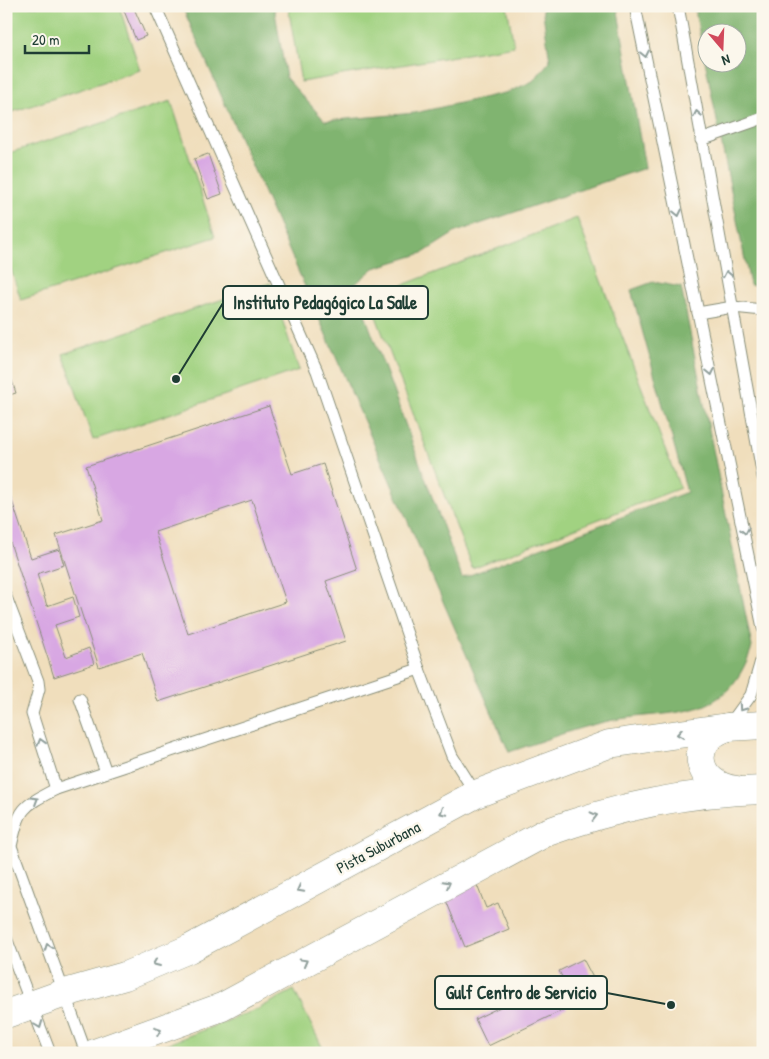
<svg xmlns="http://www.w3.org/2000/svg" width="769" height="1059" viewBox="0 0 769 1059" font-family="'Patrick Hand',sans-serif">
<rect width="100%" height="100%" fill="#fbf7ec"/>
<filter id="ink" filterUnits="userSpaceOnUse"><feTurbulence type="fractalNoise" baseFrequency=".02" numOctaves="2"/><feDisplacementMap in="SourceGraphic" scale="10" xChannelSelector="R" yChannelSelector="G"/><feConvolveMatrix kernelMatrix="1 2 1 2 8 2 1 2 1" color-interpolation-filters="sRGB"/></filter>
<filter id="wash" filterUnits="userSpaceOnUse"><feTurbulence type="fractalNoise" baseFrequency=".0096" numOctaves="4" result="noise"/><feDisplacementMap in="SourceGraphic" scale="20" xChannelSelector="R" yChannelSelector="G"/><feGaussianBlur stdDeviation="1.12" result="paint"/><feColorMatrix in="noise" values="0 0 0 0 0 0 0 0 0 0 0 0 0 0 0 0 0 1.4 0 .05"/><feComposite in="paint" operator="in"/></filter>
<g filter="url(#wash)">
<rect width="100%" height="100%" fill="#f0debc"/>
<g fill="#a1d281" stroke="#60885a">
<polygon points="6,6 119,6 140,70 6,114"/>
<polygon points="288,6 507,6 514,46 301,82"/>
<polygon points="171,101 215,237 21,300 6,254 6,154"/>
<polygon points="577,218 680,488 472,568 369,298"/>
<polygon points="270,283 299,370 93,440 63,354"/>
<polygon points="294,990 325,1053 144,1053 258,1009"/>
</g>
<g fill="#80b46f" stroke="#507852" fill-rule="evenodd">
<path d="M182,6H274L286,78L325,121L415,113L509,92L533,81L550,61L542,6H617L645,168L456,232L423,253L374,268L354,285L462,578L687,492L631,290L653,282L681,287L752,647C725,728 670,707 604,722C572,729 540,742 509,752Z"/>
<path d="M694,6H763V286L750,285ZM706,32H736V62H706Z"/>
</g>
<g id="blocks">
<g fill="#d8a7e3" fill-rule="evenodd">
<polygon points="122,6 133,6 146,36 136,40"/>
<polygon points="208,154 222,194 208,199 194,159"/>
<polygon points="6,363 16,393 6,396"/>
<path d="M269,406L292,474L323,464L357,570L326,581L346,641L158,702L142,653L99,667L56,535L103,520L86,466ZM252,500L286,602L188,634L155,532Z"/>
<polygon points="6,483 31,558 59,549 64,565 37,574 47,606 73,597 79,617 55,625 66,657 89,648 94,664 54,677 6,530"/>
<polygon points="475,880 486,908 498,903 509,929 465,947 443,893"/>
<polygon points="583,959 600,991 576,1004 559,971"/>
<polygon points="554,981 567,1008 488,1046 475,1019"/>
</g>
</g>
</g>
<g filter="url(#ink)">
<use href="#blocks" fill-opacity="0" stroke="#888e78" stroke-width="1"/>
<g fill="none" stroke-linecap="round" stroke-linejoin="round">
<defs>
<g id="lane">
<polyline points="155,6 317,371 419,669"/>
<polyline points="635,6 763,628"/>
<polyline points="678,6 763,477"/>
<polyline points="701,140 763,118"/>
<polyline points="698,313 733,307 763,310"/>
<polyline points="6,597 38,681 39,689 32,714 56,789"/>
<polyline points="80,699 106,772"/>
<polyline points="730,724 751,695 763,654"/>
<polyline points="6,938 50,1053"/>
<path d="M86,1053L11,846C20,808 21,807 56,789L419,669L452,756L476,794"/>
</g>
<g id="primary">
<path d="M728,727C687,739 694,785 736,790"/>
<polyline points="6,1014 65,993 125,976 189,949 476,794 609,744 728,727 763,725"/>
<path d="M95,1053L222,1007L545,833C615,807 687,792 763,790"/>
</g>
</defs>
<use href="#lane" stroke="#888e78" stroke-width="13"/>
<use href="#primary" stroke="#888e78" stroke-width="29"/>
<use href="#lane" stroke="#fff" stroke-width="11"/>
<use href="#primary" stroke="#fff" stroke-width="28"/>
</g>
<defs><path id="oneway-chevron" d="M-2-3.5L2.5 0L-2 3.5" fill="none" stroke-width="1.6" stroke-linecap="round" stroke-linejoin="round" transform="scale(1.25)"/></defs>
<g stroke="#8f9e9a">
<use href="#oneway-chevron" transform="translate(645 54) rotate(78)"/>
<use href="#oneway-chevron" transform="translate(697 114) rotate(-100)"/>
<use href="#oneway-chevron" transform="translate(678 213) rotate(78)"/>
<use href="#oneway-chevron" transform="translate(727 274) rotate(-101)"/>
<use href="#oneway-chevron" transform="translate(711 372) rotate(78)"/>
<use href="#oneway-chevron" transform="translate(745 531) rotate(78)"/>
<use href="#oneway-chevron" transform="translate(742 708) rotate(125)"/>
<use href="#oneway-chevron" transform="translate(680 734) rotate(172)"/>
<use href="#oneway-chevron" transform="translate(41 742) rotate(-107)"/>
<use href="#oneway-chevron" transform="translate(35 800) rotate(-31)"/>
<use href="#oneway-chevron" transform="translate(443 812) rotate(152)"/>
<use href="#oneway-chevron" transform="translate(594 816) rotate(-14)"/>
<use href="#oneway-chevron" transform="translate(447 884) rotate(-28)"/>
<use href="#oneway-chevron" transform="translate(300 889) rotate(152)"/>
<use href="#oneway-chevron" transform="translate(48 947) rotate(-110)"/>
<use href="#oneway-chevron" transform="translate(304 962) rotate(-29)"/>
<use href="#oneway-chevron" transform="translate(156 963) rotate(157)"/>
<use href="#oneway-chevron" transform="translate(39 1025) rotate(69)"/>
<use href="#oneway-chevron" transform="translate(158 1031) rotate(-21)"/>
</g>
</g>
<g text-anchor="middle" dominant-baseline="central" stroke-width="5" stroke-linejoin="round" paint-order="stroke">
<g font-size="16" fill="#1f3d34" stroke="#fbf7ec">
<text transform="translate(378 847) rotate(-28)">Pista Suburbana</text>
</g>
</g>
<path fill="none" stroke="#1f3d34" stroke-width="2" d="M176 379L223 303M671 1005L607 993"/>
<g fill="#1f3d34" stroke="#fbf7ec" stroke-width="2">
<circle cx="176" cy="379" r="5"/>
<circle cx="671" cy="1005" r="5"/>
</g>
<g fill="#fbf7ec" stroke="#1f3d34" stroke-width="2">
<rect x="223" y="286" width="205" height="33" rx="5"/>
<rect x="435" y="976" width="172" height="33" rx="5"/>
</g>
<g font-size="18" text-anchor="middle" font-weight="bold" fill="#1f3d34">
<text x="325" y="309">Instituto Pedagógico La Salle</text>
<text x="521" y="999">Gulf Centro de Servicio</text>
</g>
<rect width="769" height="1059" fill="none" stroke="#fbf7ec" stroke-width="25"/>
<g transform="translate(722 48) rotate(161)"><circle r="24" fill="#fbf7ec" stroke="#a3ada2"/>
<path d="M0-4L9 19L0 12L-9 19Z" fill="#d1495b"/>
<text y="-8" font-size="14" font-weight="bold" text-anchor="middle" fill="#1f3d34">N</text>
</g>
<path d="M25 45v8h64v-8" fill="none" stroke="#1f3d34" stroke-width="2.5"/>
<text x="32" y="45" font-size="15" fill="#1f3d34" stroke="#fbf7ec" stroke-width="4" paint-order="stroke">20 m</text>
</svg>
